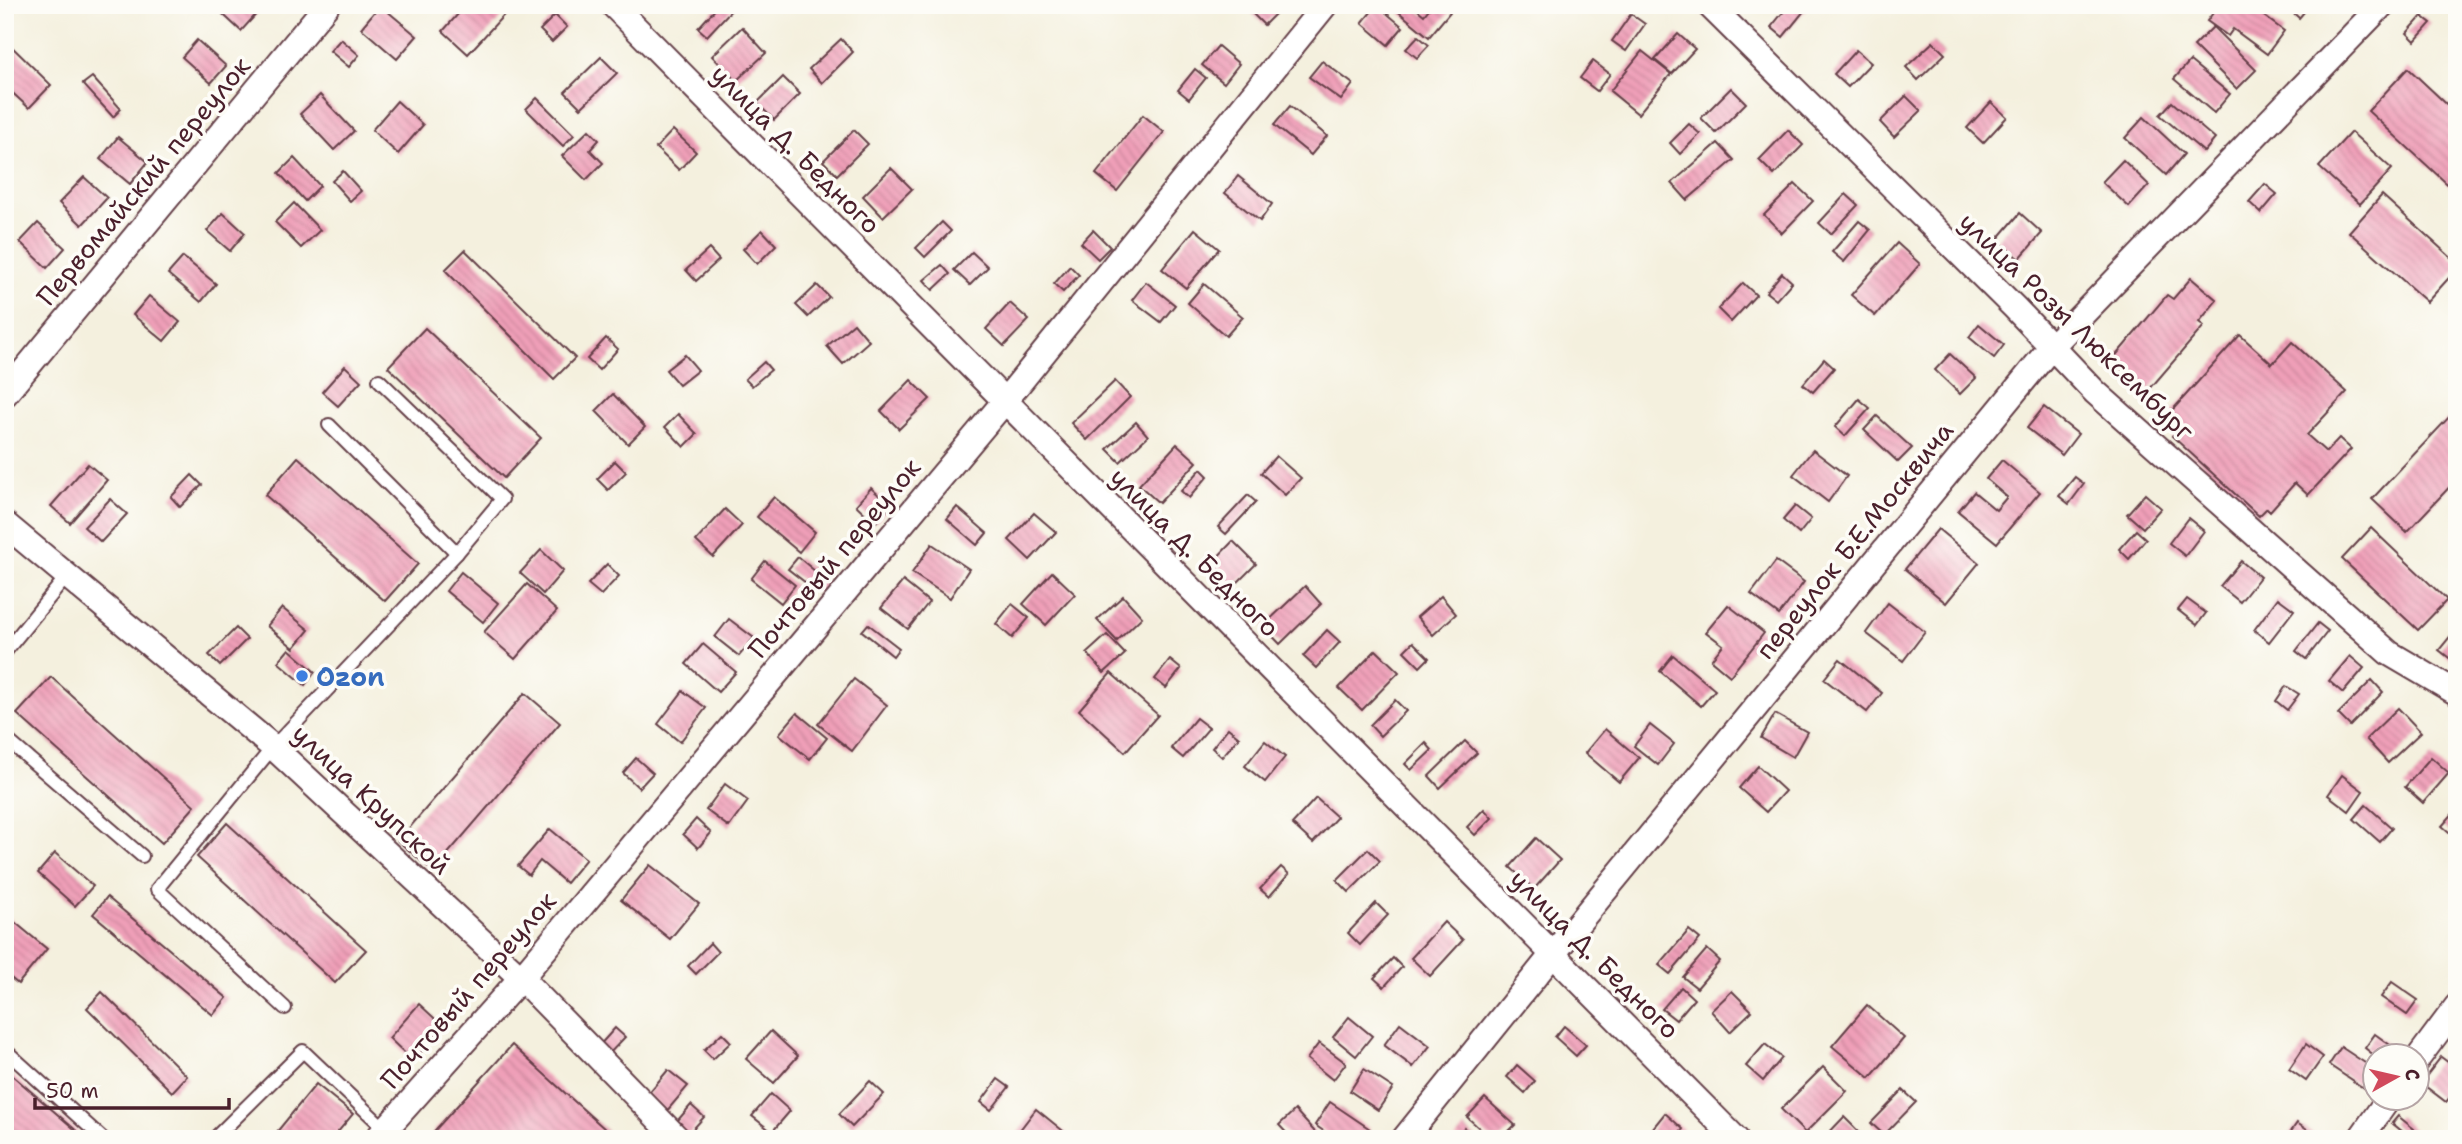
<svg xmlns="http://www.w3.org/2000/svg" width="2462" height="1144" viewBox="0 0 2462 1144" font-family="'Shantell Sans',sans-serif">
<defs>
<pattern id="building-back-hatch" width="6" height="6" patternUnits="userSpaceOnUse" patternTransform="scale(1.75)"><rect width="6" height="6" fill="#ef9fb8"/><path d="M-1 5l2 2M0 0l6 6M5-1l2 2" fill="none" stroke="#ce889e"/></pattern>
</defs>
<rect width="100%" height="100%" fill="#fdfcf7"/>
<filter id="ink" filterUnits="userSpaceOnUse"><feTurbulence type="fractalNoise" baseFrequency=".0143" numOctaves="2"/><feDisplacementMap in="SourceGraphic" scale="14" xChannelSelector="R" yChannelSelector="G"/><feConvolveMatrix kernelMatrix="1 2 1 2 8 2 1 2 1" color-interpolation-filters="sRGB"/></filter>
<filter id="wash" filterUnits="userSpaceOnUse"><feTurbulence type="fractalNoise" baseFrequency=".00686" numOctaves="4" result="noise"/><feDisplacementMap in="SourceGraphic" scale="28" xChannelSelector="R" yChannelSelector="G"/><feGaussianBlur stdDeviation="1.57" result="paint"/><feColorMatrix in="noise" values="0 0 0 0 0 0 0 0 0 0 0 0 0 0 0 0 0 1.4 0 .05"/><feComposite in="paint" operator="in"/></filter>
<g filter="url(#wash)">
<rect width="100%" height="100%" fill="#f4f0de"/>
<g id="blocks">
<g fill="url(#building-back-hatch)">
<polygon points="213,5 255,5 260,10 241,31"/>
<polygon points="380,5 417,36 397,59 361,28"/>
<polygon points="466,5 513,5 468,54 443,31"/>
<polygon points="719,5 736,5 707,36 698,28"/>
<polygon points="1244,5 1276,5 1280,9 1264,25"/>
<polygon points="1377,5 1403,27 1388,45 1362,23"/>
<polygon points="1396,5 1412,5 1424,15 1432,5 1441,5 1450,12 1429,37 1394,8"/>
<polygon points="1789,5 1809,5 1783,37 1771,27"/>
<polygon points="2219,5 2249,5 2284,31 2267,54 2233,29 2228,36 2207,21"/>
<polygon points="2285,5 2310,5 2299,18"/>
<polygon points="1631,14 1645,24 1626,51 1612,41"/>
<polygon points="555,15 567,27 552,42 540,30"/>
<polygon points="2422,16 2431,23 2415,41 2407,33"/>
<polygon points="742,27 766,53 736,81 712,56"/>
<polygon points="2213,27 2256,70 2237,89 2194,46"/>
<polygon points="1678,34 1695,49 1672,74 1655,60"/>
<polygon points="1418,36 1429,45 1417,58 1406,49"/>
<polygon points="341,39 359,55 349,67 330,51"/>
<polygon points="841,39 853,52 822,83 809,69"/>
<polygon points="5,40 51,85 29,108 5,86"/>
<polygon points="197,40 226,66 211,83 182,57"/>
<polygon points="1933,42 1945,54 1918,80 1906,67"/>
<polygon points="1218,46 1239,64 1224,83 1202,65"/>
<polygon points="1856,50 1871,63 1848,87 1834,74"/>
<polygon points="1642,51 1671,74 1638,114 1610,91"/>
<polygon points="601,57 617,73 581,108 565,92"/>
<polygon points="1322,61 1353,84 1341,100 1309,77"/>
<polygon points="1593,61 1610,74 1597,91 1580,78"/>
<polygon points="2190,61 2230,94 2214,113 2174,79"/>
<polygon points="2408,68 2457,114 2457,193 2368,111"/>
<polygon points="1195,69 1206,78 1189,99 1178,90"/>
<polygon points="92,77 121,109 113,117 83,84"/>
<polygon points="783,77 800,94 774,120 757,103"/>
<polygon points="1731,88 1746,103 1716,133 1701,118"/>
<polygon points="320,95 354,131 334,150 300,114"/>
<polygon points="1906,96 1921,111 1894,137 1880,122"/>
<polygon points="537,98 574,135 563,146 526,109"/>
<polygon points="397,101 423,125 398,154 372,130"/>
<polygon points="1991,102 2007,117 1983,143 1967,128"/>
<polygon points="2172,102 2215,139 2204,152 2160,115"/>
<polygon points="1290,106 1327,136 1311,155 1274,125"/>
<polygon points="1143,115 1164,132 1117,191 1096,174"/>
<polygon points="2144,117 2184,154 2166,175 2125,138"/>
<polygon points="1689,124 1700,134 1680,154 1670,143"/>
<polygon points="589,130 599,140 590,150 603,163 586,180 562,156"/>
<polygon points="673,130 696,152 679,170 656,148"/>
<polygon points="854,130 868,144 837,175 823,161"/>
<polygon points="1788,130 1803,145 1774,175 1759,160"/>
<polygon points="2351,132 2392,169 2360,204 2319,167"/>
<polygon points="118,137 148,162 130,184 100,159"/>
<polygon points="1718,143 1734,160 1687,200 1672,183"/>
<polygon points="294,158 320,186 305,201 279,173"/>
<polygon points="2123,160 2149,185 2129,207 2102,182"/>
<polygon points="891,168 912,189 883,217 863,196"/>
<polygon points="343,171 361,191 350,201 332,181"/>
<polygon points="1238,176 1272,204 1260,221 1225,193"/>
<polygon points="84,177 107,198 82,225 59,203"/>
<polygon points="1795,184 1813,201 1782,233 1764,215"/>
<polygon points="2265,184 2277,194 2261,213 2249,202"/>
<polygon points="1846,194 1858,205 1831,234 1819,223"/>
<polygon points="2382,195 2457,263 2457,269 2427,302 2349,232"/>
<polygon points="294,203 320,230 301,248 275,222"/>
<polygon points="223,213 245,233 230,251 207,231"/>
<polygon points="2020,213 2042,233 2019,259 1997,240"/>
<polygon points="1859,221 1870,230 1844,262 1832,252"/>
<polygon points="942,222 951,231 925,257 916,248"/>
<polygon points="38,223 65,248 47,268 20,242"/>
<polygon points="1195,229 1219,249 1186,288 1162,269"/>
<polygon points="762,230 776,245 757,264 743,249"/>
<polygon points="1093,230 1110,247 1098,259 1081,243"/>
<polygon points="1897,243 1920,264 1875,316 1851,295"/>
<polygon points="709,249 719,260 696,281 686,270"/>
<polygon points="465,250 575,358 554,379 445,270"/>
<polygon points="972,252 988,267 970,285 954,270"/>
<polygon points="183,257 216,284 201,302 168,274"/>
<polygon points="942,265 950,274 933,290 924,280"/>
<polygon points="1070,266 1079,275 1063,292 1054,284"/>
<polygon points="1782,273 1792,282 1776,300 1766,292"/>
<polygon points="2191,278 2217,300 2199,322 2204,326 2148,391 2112,360 2167,295 2173,299"/>
<polygon points="1146,282 1175,305 1161,322 1132,300"/>
<polygon points="1743,283 1756,295 1731,322 1718,309"/>
<polygon points="1204,284 1243,317 1226,336 1188,303"/>
<polygon points="817,285 829,297 808,317 796,305"/>
<polygon points="149,296 180,322 164,341 133,315"/>
<polygon points="1010,303 1029,320 1004,346 986,329"/>
<polygon points="854,323 869,341 843,364 827,346"/>
<polygon points="1979,324 2004,345 1994,358 1969,337"/>
<polygon points="425,328 541,438 504,478 388,367"/>
<polygon points="2240,335 2272,364 2292,342 2347,392 2307,435 2326,452 2339,438 2351,449 2308,495 2295,483 2270,511 2267,508 2259,516 2172,436 2179,428 2167,416"/>
<polygon points="606,338 618,349 599,370 587,359"/>
<polygon points="1950,354 1976,378 1960,394 1935,370"/>
<polygon points="685,355 698,370 679,385 666,370"/>
<polygon points="1824,359 1834,368 1813,392 1803,384"/>
<polygon points="764,362 771,370 752,386 745,379"/>
<polygon points="345,366 361,381 338,406 322,392"/>
<polygon points="911,380 930,399 899,429 881,411"/>
<polygon points="1115,381 1130,397 1087,440 1071,423"/>
<polygon points="613,394 645,427 628,444 596,411"/>
<polygon points="1859,399 1870,408 1845,436 1835,427"/>
<polygon points="2044,407 2078,434 2062,455 2027,428"/>
<polygon points="678,414 697,434 684,447 665,427"/>
<polygon points="2451,415 2457,420 2457,479 2407,532 2372,499"/>
<polygon points="1877,416 1912,448 1898,462 1864,430"/>
<polygon points="1136,422 1148,436 1120,462 1107,449"/>
<polygon points="1177,444 1197,462 1159,503 1139,485"/>
<polygon points="1813,450 1847,476 1828,502 1793,475"/>
<polygon points="1276,456 1301,478 1285,495 1261,473"/>
<polygon points="298,457 418,564 385,601 265,495"/>
<polygon points="2002,460 2040,492 1997,543 1958,511 1974,492 1996,510 2007,497 1986,479"/>
<polygon points="615,461 626,472 608,490 597,479"/>
<polygon points="88,464 107,480 70,523 51,506"/>
<polygon points="1201,469 1208,476 1189,498 1181,491"/>
<polygon points="192,475 202,485 180,507 171,497"/>
<polygon points="2075,477 2084,484 2069,504 2059,496"/>
<polygon points="871,488 891,506 875,523 856,505"/>
<polygon points="2145,494 2161,508 2143,528 2127,514"/>
<polygon points="1248,495 1256,502 1226,534 1218,527"/>
<polygon points="774,497 815,532 799,552 757,517"/>
<polygon points="110,499 127,514 101,542 84,527"/>
<polygon points="1795,506 1811,519 1799,534 1783,520"/>
<polygon points="957,507 987,533 977,545 947,519"/>
<polygon points="725,509 742,525 713,557 696,541"/>
<polygon points="1034,513 1056,532 1030,560 1009,540"/>
<polygon points="2188,518 2204,531 2185,556 2169,543"/>
<polygon points="2371,528 2447,600 2418,630 2342,559"/>
<polygon points="1938,529 1979,563 1946,603 1905,569"/>
<polygon points="2136,530 2146,539 2129,559 2119,549"/>
<polygon points="1233,541 1256,564 1230,590 1207,568"/>
<polygon points="932,544 969,569 950,598 912,573"/>
<polygon points="541,550 563,571 543,594 520,573"/>
<polygon points="798,557 828,582 819,593 788,569"/>
<polygon points="765,561 795,585 781,603 751,579"/>
<polygon points="1776,561 1804,582 1779,615 1751,594"/>
<polygon points="2241,561 2260,577 2240,602 2220,586"/>
<polygon points="607,564 619,576 601,595 588,584"/>
<polygon points="461,572 498,603 483,622 446,591"/>
<polygon points="1052,572 1075,594 1046,625 1023,604"/>
<polygon points="903,581 929,602 908,629 881,608"/>
<polygon points="527,584 557,611 515,659 484,632"/>
<polygon points="1305,586 1321,604 1280,644 1263,626"/>
<polygon points="1123,596 1142,617 1117,641 1097,620"/>
<polygon points="1441,596 1456,614 1433,635 1417,617"/>
<polygon points="2278,598 2294,610 2269,642 2254,630"/>
<polygon points="2187,599 2206,613 2197,625 2178,610"/>
<polygon points="1888,603 1925,632 1903,661 1866,633"/>
<polygon points="1012,604 1029,618 1012,638 996,624"/>
<polygon points="1728,605 1764,633 1730,676 1711,660 1723,645 1706,632"/>
<polygon points="282,608 309,630 294,648 267,626"/>
<polygon points="729,619 754,638 739,656 715,637"/>
<polygon points="2318,623 2328,631 2306,659 2296,651"/>
<polygon points="868,624 899,648 893,656 862,631"/>
<polygon points="236,628 247,639 220,666 209,655"/>
<polygon points="2457,628 2457,664 2439,650"/>
<polygon points="1327,630 1340,642 1316,668 1303,656"/>
<polygon points="1107,635 1125,654 1104,673 1087,653"/>
<polygon points="1413,642 1429,658 1420,667 1404,651"/>
<polygon points="703,644 736,672 718,692 686,664"/>
<polygon points="289,649 315,672 305,685 278,662"/>
<polygon points="1376,650 1399,672 1362,710 1339,688"/>
<polygon points="1673,655 1715,690 1701,706 1660,671"/>
<polygon points="2350,656 2364,668 2343,693 2329,681"/>
<polygon points="1840,659 1882,693 1867,712 1824,679"/>
<polygon points="1170,660 1181,669 1166,688 1155,679"/>
<polygon points="1111,673 1158,715 1125,752 1079,710"/>
<polygon points="51,677 195,806 162,843 17,714"/>
<polygon points="854,679 887,705 852,751 818,724"/>
<polygon points="2372,680 2383,692 2350,726 2338,714"/>
<polygon points="2286,686 2299,694 2287,710 2276,701"/>
<polygon points="683,691 706,708 680,742 658,724"/>
<polygon points="525,693 560,723 433,871 398,841"/>
<polygon points="1395,700 1406,711 1380,736 1370,725"/>
<polygon points="2398,708 2421,732 2388,763 2366,739"/>
<polygon points="797,713 827,738 810,759 779,734"/>
<polygon points="1775,714 1807,732 1793,757 1761,738"/>
<polygon points="1196,718 1209,728 1183,758 1171,748"/>
<polygon points="1650,725 1674,744 1658,765 1634,746"/>
<polygon points="1228,728 1239,737 1222,757 1212,748"/>
<polygon points="1605,729 1639,758 1619,782 1585,753"/>
<polygon points="1265,741 1285,757 1265,782 1245,766"/>
<polygon points="1465,741 1477,753 1440,788 1429,776"/>
<polygon points="1426,743 1432,750 1411,770 1405,764"/>
<polygon points="2431,757 2449,773 2423,803 2405,787"/>
<polygon points="636,758 653,773 639,788 623,773"/>
<polygon points="1758,766 1785,791 1766,812 1739,788"/>
<polygon points="2342,775 2363,791 2349,811 2328,795"/>
<polygon points="725,784 748,801 729,827 706,810"/>
<polygon points="1316,798 1337,817 1313,843 1292,824"/>
<polygon points="2366,805 2392,828 2380,842 2354,819"/>
<polygon points="1484,809 1492,818 1475,835 1467,827"/>
<polygon points="2457,809 2457,836 2455,837 2442,826"/>
<polygon points="696,819 711,833 698,848 683,834"/>
<polygon points="227,823 366,950 335,983 197,857"/>
<polygon points="550,829 586,859 566,883 540,861 529,875 518,866"/>
<polygon points="1536,838 1560,860 1534,889 1510,867"/>
<polygon points="1368,849 1380,861 1349,892 1337,880"/>
<polygon points="55,853 93,886 75,906 38,873"/>
<polygon points="650,865 699,904 670,939 621,900"/>
<polygon points="1281,867 1289,874 1269,897 1260,889"/>
<polygon points="107,897 227,998 213,1015 93,914"/>
<polygon points="1376,903 1388,915 1360,945 1348,933"/>
<polygon points="5,914 47,949 18,984 5,973"/>
<polygon points="1444,922 1463,940 1430,976 1411,958"/>
<polygon points="1689,930 1700,939 1670,974 1659,965"/>
<polygon points="710,943 718,952 696,974 688,966"/>
<polygon points="1707,949 1720,961 1697,988 1683,977"/>
<polygon points="1393,958 1402,967 1384,987 1374,978"/>
<polygon points="2392,982 2418,1000 2407,1015 2381,997"/>
<polygon points="1681,987 1694,999 1676,1020 1662,1009"/>
<polygon points="1732,991 1752,1011 1730,1032 1711,1011"/>
<polygon points="102,992 187,1076 172,1092 87,1008"/>
<polygon points="419,1004 444,1027 413,1061 389,1038"/>
<polygon points="1867,1005 1904,1038 1870,1078 1832,1046"/>
<polygon points="1349,1017 1372,1036 1356,1056 1333,1037"/>
<polygon points="1400,1023 1430,1046 1413,1067 1384,1045"/>
<polygon points="1564,1026 1586,1045 1576,1056 1555,1037"/>
<polygon points="615,1028 625,1037 608,1055 598,1047"/>
<polygon points="771,1031 798,1056 774,1083 746,1059"/>
<polygon points="722,1033 731,1042 713,1059 704,1050"/>
<polygon points="2375,1034 2390,1045 2381,1056 2375,1056 2365,1048"/>
<polygon points="1319,1043 1346,1063 1333,1080 1307,1059"/>
<polygon points="1765,1044 1782,1058 1763,1081 1746,1066"/>
<polygon points="2306,1044 2323,1057 2306,1081 2289,1069"/>
<polygon points="512,1045 616,1139 427,1139"/>
<polygon points="2341,1047 2374,1069 2374,1075 2365,1089 2329,1065"/>
<polygon points="2441,1057 2457,1069 2457,1088 2446,1102 2421,1083"/>
<polygon points="1517,1065 1535,1081 1525,1093 1507,1077"/>
<polygon points="1823,1067 1847,1091 1805,1133 1781,1109"/>
<polygon points="5,1069 86,1139 7,1139 5,1137"/>
<polygon points="1364,1069 1393,1088 1378,1110 1350,1091"/>
<polygon points="668,1070 688,1086 666,1112 647,1095"/>
<polygon points="998,1079 1009,1087 991,1110 981,1102"/>
<polygon points="870,1081 884,1094 852,1127 839,1114"/>
<polygon points="316,1084 353,1114 332,1139 271,1139"/>
<polygon points="1903,1090 1916,1102 1884,1135 1871,1123"/>
<polygon points="771,1094 790,1111 772,1132 752,1116"/>
<polygon points="1485,1098 1515,1125 1501,1139 1491,1139 1467,1117"/>
<polygon points="1330,1102 1370,1129 1363,1139 1335,1139 1315,1125"/>
<polygon points="691,1105 704,1117 685,1138 672,1127"/>
<polygon points="1036,1109 1073,1139 1013,1139"/>
<polygon points="1295,1110 1315,1132 1308,1139 1292,1139 1279,1125"/>
<polygon points="1665,1113 1683,1129 1675,1139 1644,1139"/>
<polygon points="2398,1116 2414,1129 2408,1136 2392,1123"/>
<polygon points="1844,1117 1866,1139 1823,1139"/>
<polygon points="2297,1123 2320,1139 2291,1139 2288,1136"/>
<polygon points="1464,1128 1477,1139 1455,1139"/>
</g>
</g>
</g>
<g filter="url(#ink)">
<use href="#blocks" fill-opacity="0" stroke="#643e46" stroke-width="2"/>
<g fill="none" stroke-linecap="round" stroke-linejoin="round">
<defs>
<g id="lane">
<polyline points="329,425 457,553"/>
<polyline points="5,652 67,576"/>
<polyline points="5,738 142,856"/>
<polyline points="285,1008 157,889 273,747 457,553 502,499 379,380"/>
<polyline points="5,1050 103,1139"/>
<polyline points="214,1139 303,1051 385,1129"/>
</g>
<g id="street">
<polyline points="613,5 1736,1139"/>
<polyline points="1709,5 2015,308 2095,392 2389,653 2457,693"/>
<polyline points="5,394 327,5"/>
<polyline points="5,524 273,747 521,978 678,1139"/>
<polyline points="2416,1061 2457,1006"/>
<polyline points="377,1139 521,978 1004,402 1325,5"/>
<polyline points="1404,1139 1553,954 2052,346 2382,5"/>
<polyline points="2360,1139 2389,1098"/>
</g>
</defs>
<use href="#lane" stroke="#643e46" stroke-width="16"/>
<use href="#street" stroke="#643e46" stroke-width="28"/>
<use href="#lane" stroke="#fff" stroke-width="12"/>
<use href="#street" stroke="#fff" stroke-width="24"/>
</g>
</g>
<circle fill="#3f7fe0" stroke="#fdfcf7" stroke-width="2.5" cx="302" cy="676" r="7"/>
<g text-anchor="middle" dominant-baseline="central" stroke-width="7" stroke-linejoin="round" paint-order="stroke">
<g font-size="26" fill="#4a1f2b" stroke="#fdfcf7">
<text transform="translate(796 149) rotate(45)">улица Д. Бедного</text>
<text transform="translate(143 181) rotate(-50)">Первомайский переулок</text>
<text transform="translate(2077 326) rotate(44)">улица Розы Люксембург</text>
<text transform="translate(1854 540) rotate(-51)">переулок Б.Е.Москвича</text>
<text transform="translate(1195 552) rotate(45)">улица Д. Бедного</text>
<text transform="translate(834 558) rotate(-50)">Почтовый переулок</text>
<text transform="translate(372 799) rotate(43)">улица Крупской</text>
<text transform="translate(1595 954) rotate(45)">улица Д. Бедного</text>
<text transform="translate(468 990) rotate(-49)">Почтовый переулок</text>
</g>
<g font-size="26" font-weight="bold" fill="#366cbe" stroke="#fdfcf7" text-anchor="start">
<text x="316" y="676">Ozon</text>
</g>
</g>
<rect width="2462" height="1144" fill="none" stroke="#fdfcf7" stroke-width="28"/>
<g transform="translate(2396 1077) rotate(82)"><circle r="33" fill="#fdfcf7" stroke="#b5a4a5" stroke-width="2"/>
<path d="M0-5L12 26L0 18L-12 26Z" fill="#d1495b"/>
<text y="-10" font-size="19" font-weight="bold" text-anchor="middle" fill="#4a1f2b">С</text>
</g>
<path d="M35 1098v10h194v-10" fill="none" stroke="#4a1f2b" stroke-width="3.5"/>
<text x="46" y="1098" font-size="21" fill="#4a1f2b" stroke="#fdfcf7" stroke-width="5" paint-order="stroke">50 m</text>
</svg>
